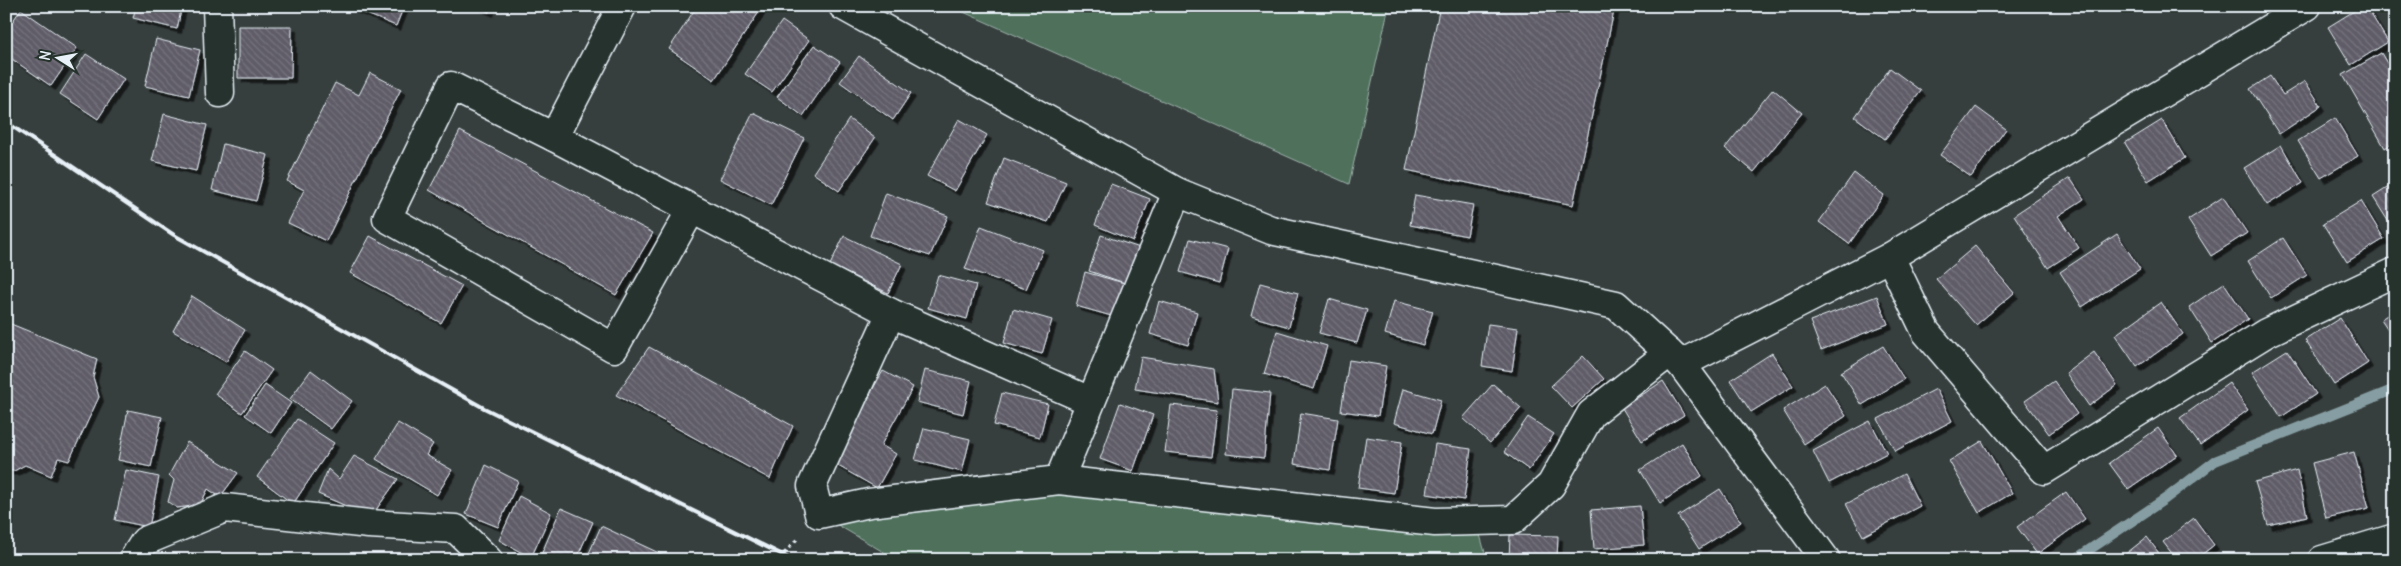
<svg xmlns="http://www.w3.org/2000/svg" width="2401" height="566" viewBox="0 0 2401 566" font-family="Delius,sans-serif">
<defs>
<pattern id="building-back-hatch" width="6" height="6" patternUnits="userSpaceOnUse" patternTransform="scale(1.25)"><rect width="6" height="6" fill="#5f5c67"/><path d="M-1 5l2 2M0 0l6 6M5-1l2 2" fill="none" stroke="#76747e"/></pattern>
<filter id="shadow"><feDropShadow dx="4.5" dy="4.5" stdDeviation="0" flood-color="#0009"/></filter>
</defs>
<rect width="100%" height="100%" fill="#373f3e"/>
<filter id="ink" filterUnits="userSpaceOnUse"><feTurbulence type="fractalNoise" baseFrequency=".02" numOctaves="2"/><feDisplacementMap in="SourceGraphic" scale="10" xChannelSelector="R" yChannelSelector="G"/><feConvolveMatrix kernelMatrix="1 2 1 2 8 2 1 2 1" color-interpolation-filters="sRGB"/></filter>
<g filter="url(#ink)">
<g fill="#50715b" stroke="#9cb1aa">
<polygon points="950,6 1389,6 1349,184"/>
<polygon points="1046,490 1479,531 1487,560 897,560 819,514"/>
</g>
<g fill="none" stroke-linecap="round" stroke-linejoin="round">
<polyline stroke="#869ea3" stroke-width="10" points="2074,560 2165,499 2215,461 2395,389"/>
</g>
<g fill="url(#building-back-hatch)" stroke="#e8f1f8" filter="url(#shadow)">
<polygon points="136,6 182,6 177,29 133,18"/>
<polygon points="347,6 404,6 396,26"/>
<polygon points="475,6 491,6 489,12"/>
<polygon points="697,6 756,6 761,9 714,80 669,49"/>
<polygon points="1440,6 1615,6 1573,205 1406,170"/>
<polygon points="2362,6 2366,6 2388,42 2351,65 2328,27"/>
<polygon points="21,9 77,48 51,86 6,55 6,31"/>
<polygon points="782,21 809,40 772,92 745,74"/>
<polygon points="238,26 292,26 291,78 238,78"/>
<polygon points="156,39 200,50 189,96 145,86"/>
<polygon points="814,45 840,62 803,116 777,97"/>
<polygon points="2381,53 2395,77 2395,142 2385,148 2343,75"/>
<polygon points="86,54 124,79 98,119 60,94"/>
<polygon points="859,56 911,93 893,120 840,82"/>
<polygon points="1890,68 1921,91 1885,139 1855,117"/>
<polygon points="370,73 401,89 326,241 288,223 304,190 287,181 335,83 359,95"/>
<polygon points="2270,76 2283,95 2305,81 2321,106 2279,134 2250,89"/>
<polygon points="1773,89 1802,113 1754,172 1725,148"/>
<polygon points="1976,107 2006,129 1971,177 1940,155"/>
<polygon points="753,113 804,138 771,205 720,179"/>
<polygon points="164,114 207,125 196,171 152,161"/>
<polygon points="2335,118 2358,156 2321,178 2298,141"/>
<polygon points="849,119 875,138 839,191 813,173"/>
<polygon points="959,119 987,135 955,191 927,176"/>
<polygon points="2162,120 2185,158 2148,181 2125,143"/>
<polygon points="460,131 653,233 616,295 429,190"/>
<polygon points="223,144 268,155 256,201 212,190"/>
<polygon points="2281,145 2303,183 2267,205 2244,168"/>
<polygon points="1004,158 1066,182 1048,222 988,202"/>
<polygon points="1854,173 1884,195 1849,244 1819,222"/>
<polygon points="2070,178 2084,199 2058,216 2079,248 2048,268 2014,215"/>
<polygon points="2395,183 2395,232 2373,197"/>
<polygon points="1111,184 1150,199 1133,241 1095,225"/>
<polygon points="886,193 948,216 930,256 870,236"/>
<polygon points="1415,195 1473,205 1467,236 1410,225"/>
<polygon points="2223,197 2247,233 2211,256 2188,220"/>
<polygon points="2361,201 2384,239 2347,262 2323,224"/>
<polygon points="981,226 1043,250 1026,289 965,269"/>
<polygon points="2117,234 2140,269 2082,307 2060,272"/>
<polygon points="1101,235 1140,248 1128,284 1089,271"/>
<polygon points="370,236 462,286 441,323 350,273"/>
<polygon points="844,236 902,264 888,293 830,265"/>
<polygon points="2283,238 2307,275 2271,298 2248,261"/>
<polygon points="1190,239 1228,249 1219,283 1180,272"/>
<polygon points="1975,246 2014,293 1976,325 1936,279"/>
<polygon points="1085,272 1124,283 1115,317 1076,306"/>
<polygon points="938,275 976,285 967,319 928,308"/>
<polygon points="1260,283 1298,293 1289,327 1251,316"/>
<polygon points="2224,283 2248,319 2212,343 2189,307"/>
<polygon points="192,296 245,330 226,362 173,331"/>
<polygon points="1877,296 1888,324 1821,350 1810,321"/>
<polygon points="1329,299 1367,310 1357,343 1319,333"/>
<polygon points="1159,301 1197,312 1188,345 1150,334"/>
<polygon points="1394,301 1433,311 1423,345 1385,334"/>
<polygon points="2161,302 2183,334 2137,367 2115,335"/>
<polygon points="1013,309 1052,320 1042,354 1004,343"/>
<polygon points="2395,310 2395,340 2381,319"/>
<polygon points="2340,318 2368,363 2334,385 2305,340"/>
<polygon points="6,322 97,359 93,377 99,397 69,461 58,458 51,476 25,465 14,471 6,470"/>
<polygon points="1488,324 1518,328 1512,371 1482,366"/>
<polygon points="1277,331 1327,346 1314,389 1264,374"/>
<polygon points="1883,346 1904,379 1862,405 1841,372"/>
<polygon points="649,347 793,426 770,479 616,395"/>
<polygon points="2287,350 2316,394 2281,417 2252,372"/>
<polygon points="245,351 272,370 242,413 215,394"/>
<polygon points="2094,352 2117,385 2089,406 2066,373"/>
<polygon points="1772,353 1793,386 1751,412 1730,380"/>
<polygon points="1583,356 1604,379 1572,408 1551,386"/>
<polygon points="1141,357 1214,369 1218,402 1135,389"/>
<polygon points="1349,360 1386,366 1378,416 1341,411"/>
<polygon points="311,370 352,401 331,429 290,399"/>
<polygon points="925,370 971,381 963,414 917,402"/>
<polygon points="883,371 913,387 881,445 896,454 877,488 831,462"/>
<polygon points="1663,381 1684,415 1642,441 1622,408"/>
<polygon points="2054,381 2077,414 2049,434 2025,401"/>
<polygon points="2229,383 2248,410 2200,445 2180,418"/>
<polygon points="1493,384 1521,408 1490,443 1463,418"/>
<polygon points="1825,384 1846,416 1804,444 1783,410"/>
<polygon points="265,385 291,403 271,433 245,415"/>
<polygon points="1232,389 1270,393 1264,458 1226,454"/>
<polygon points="1403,389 1441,400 1432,434 1394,423"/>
<polygon points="1936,389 1952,421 1895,451 1878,419"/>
<polygon points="1002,393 1048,404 1040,437 994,425"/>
<polygon points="1120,403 1153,415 1133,471 1100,459"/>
<polygon points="1171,405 1217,410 1211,457 1165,452"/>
<polygon points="128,410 162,417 151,467 118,460"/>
<polygon points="1301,413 1338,419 1330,470 1294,464"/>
<polygon points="1528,417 1554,434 1529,470 1504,452"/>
<polygon points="297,419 334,443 293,504 257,477"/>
<polygon points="1870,421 1887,453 1829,483 1813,451"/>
<polygon points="398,423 433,444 426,455 452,470 437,495 376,459"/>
<polygon points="924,428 970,439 962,472 915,460"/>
<polygon points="2158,428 2177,455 2128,489 2109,463"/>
<polygon points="1366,437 1402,442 1394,493 1358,488"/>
<polygon points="1982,441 2012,493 1979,513 1949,461"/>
<polygon points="187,442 238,473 220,497 208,489 200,505 177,508 168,502 174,480 169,475"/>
<polygon points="1682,443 1702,476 1660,503 1640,470"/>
<polygon points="1435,444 1471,449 1464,500 1427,494"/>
<polygon points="2354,452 2369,508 2326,518 2312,463"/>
<polygon points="354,456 398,479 373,514 358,511 318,494 328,469 339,479"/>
<polygon points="486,465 518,481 498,527 466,514"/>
<polygon points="126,470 159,477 149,527 115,520"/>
<polygon points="2297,470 2307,516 2268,525 2255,482"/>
<polygon points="1904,474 1920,506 1863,536 1846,504"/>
<polygon points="1720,489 1741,522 1699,549 1678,516"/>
<polygon points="2066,492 2085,519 2037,554 2017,527"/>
<polygon points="519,496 551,513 531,558 499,540"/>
<polygon points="1640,506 1644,545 1594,549 1591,510"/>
<polygon points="561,508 593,522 576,560 552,560 541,555"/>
<polygon points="2194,518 2214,545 2195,560 2177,560 2163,542"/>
<polygon points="601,526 674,560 586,560"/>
<polygon points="1510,535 1558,536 1557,560 1509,560"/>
<polygon points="2147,537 2164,560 2118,560"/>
</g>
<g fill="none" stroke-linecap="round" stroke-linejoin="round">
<defs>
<g id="minor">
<polyline points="217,6 220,93"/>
<polyline points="843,6 1177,192 1271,230 1616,305 1681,364 1826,560"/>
<polyline points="554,137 622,6"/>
<polyline points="691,210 614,348 387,218 451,86 554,137 891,313 1090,401"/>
<polyline points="1890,257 1926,332 2044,470 2266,333 2395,272"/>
<polyline points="891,313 812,486 819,514 869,503 1059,480 1435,522 1513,520 1551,485 1591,414 1669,353"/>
<polyline points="1681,364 1890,257 2307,6"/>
<polyline points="1059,480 1177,192"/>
<polyline points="133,560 145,541 225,508 369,524 456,529 488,560"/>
<polyline points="2322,560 2395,538"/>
</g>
</defs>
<use href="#minor" stroke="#e8f1f8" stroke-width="31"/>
<polyline stroke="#e8f1f8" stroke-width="3" stroke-dasharray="4 4" stroke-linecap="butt" points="778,560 799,537"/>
<use href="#minor" stroke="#26332d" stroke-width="28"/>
<polyline stroke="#e8f1f8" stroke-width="4" points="6,122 174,235 484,408 793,560"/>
</g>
</g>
<rect width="2401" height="566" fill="none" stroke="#26332d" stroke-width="25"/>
<rect x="12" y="12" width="2376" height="541" fill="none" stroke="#e8f1f8" stroke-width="2" filter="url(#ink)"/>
<g transform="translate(58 58) rotate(281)" stroke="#26332d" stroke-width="4" paint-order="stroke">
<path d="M0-4L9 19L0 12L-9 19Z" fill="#e8f1f8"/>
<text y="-8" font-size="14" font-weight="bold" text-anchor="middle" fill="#e8f1f8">N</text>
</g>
</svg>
